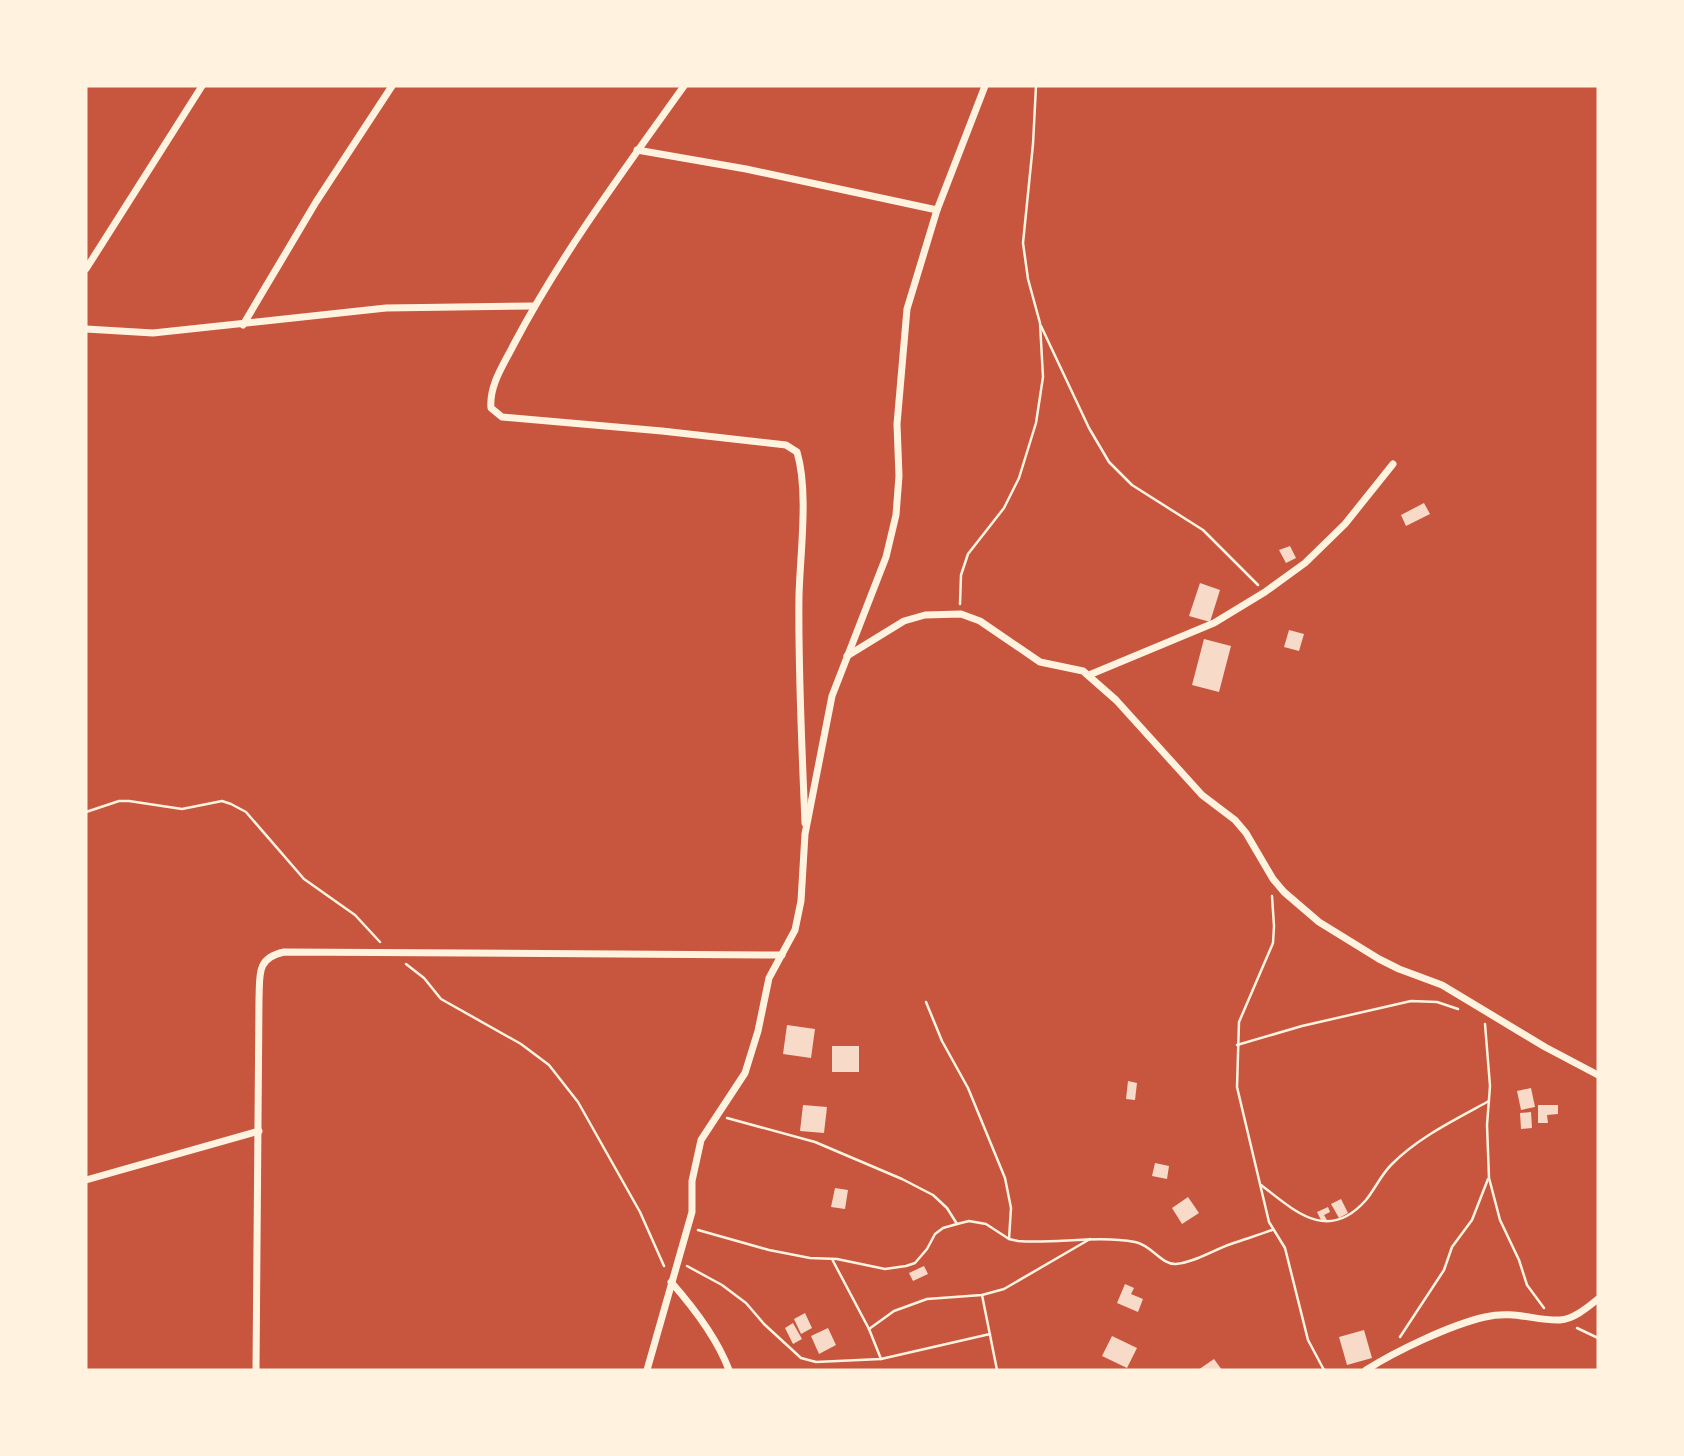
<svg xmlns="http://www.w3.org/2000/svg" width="1684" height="1456" viewBox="0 0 1684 1456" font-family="Merriweather,serif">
<rect width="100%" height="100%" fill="#c8553d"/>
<g fill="#f7dbc8">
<polygon points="1424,503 1430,514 1406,526 1401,515"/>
<polygon points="1290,546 1296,558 1286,563 1279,550"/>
<polygon points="1200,583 1220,590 1210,622 1189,616"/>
<polygon points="1289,630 1304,634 1299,651 1284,647"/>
<polygon points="1204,639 1231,646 1219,692 1192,685"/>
<polygon points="787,1025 815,1029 811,1058 783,1054"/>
<rect x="832" y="1046" width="27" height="26"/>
<polygon points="1128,1081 1137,1083 1135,1100 1126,1099"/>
<polygon points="1531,1088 1535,1107 1521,1110 1517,1091"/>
<polygon points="803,1105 827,1107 824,1133 800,1131"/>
<polygon points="1538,1105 1558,1105 1558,1114 1547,1115 1548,1123 1538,1123"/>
<polygon points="1531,1112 1532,1128 1521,1129 1520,1113"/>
<polygon points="1155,1163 1169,1166 1167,1179 1152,1176"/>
<polygon points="835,1188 848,1190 845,1209 831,1207"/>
<polygon points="1188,1197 1199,1213 1182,1224 1172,1208"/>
<polygon points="1341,1199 1348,1213 1339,1218 1331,1204"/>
<polygon points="1328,1207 1330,1212 1324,1215 1327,1220 1322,1222 1317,1212"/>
<polygon points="924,1266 928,1274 913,1281 909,1273"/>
<polygon points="1125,1284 1134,1288 1131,1294 1143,1299 1138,1312 1117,1303"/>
<polygon points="805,1313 812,1328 801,1334 794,1319"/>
<polygon points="793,1323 802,1339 793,1344 785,1328"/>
<polygon points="828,1328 836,1345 819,1354 811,1336"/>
<polygon points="1364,1330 1372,1358 1347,1365 1339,1337"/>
<polygon points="1112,1336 1137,1348 1127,1368 1102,1356"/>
<polygon points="1214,1359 1222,1370 1198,1370"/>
</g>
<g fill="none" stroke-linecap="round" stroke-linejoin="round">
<g stroke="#fff3e0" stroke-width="2.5">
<polyline points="1041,326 1089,428 1109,462 1132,485 1203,530 1258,585"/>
<polyline points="960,604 961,575 968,554 1004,508 1019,478 1036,423 1043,377 1040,323 1028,279 1023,243 1033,144 1036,86"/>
<polyline points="86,812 119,801 129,801 182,809 222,801 231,804 246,812 304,879 355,915 380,942"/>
<polyline points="1272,896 1274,926 1273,943 1239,1022 1237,1087 1269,1222 1285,1248 1308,1340 1324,1370"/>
<polyline points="406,964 424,978 441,999 521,1044 549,1065 578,1102 640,1212 664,1266"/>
<polyline points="926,1002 942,1041 968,1088 1005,1178 1011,1208 1009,1239"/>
<polyline points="1485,1024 1490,1086 1487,1125 1489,1178 1500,1220 1519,1260 1527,1285 1544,1308"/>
<polyline points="1237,1045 1302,1026 1411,1001 1437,1002 1458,1009"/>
<polyline points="727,1118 815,1142 902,1179 933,1195 947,1208 957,1224"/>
<path d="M1261,1185C1296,1212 1328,1243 1366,1200C1375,1189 1381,1175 1391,1165C1417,1138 1456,1119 1489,1101"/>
<path d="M698,1230L769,1250L810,1258L837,1259L885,1269L906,1266L915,1263L927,1249L935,1234L943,1228L957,1224L969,1221L986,1224L1009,1239L1018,1241C1056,1244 1096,1235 1135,1242C1152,1245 1161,1265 1176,1264C1196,1262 1213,1250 1231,1244C1245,1239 1259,1235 1272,1230"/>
<polyline points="832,1259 869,1329 881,1359"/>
<polyline points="687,1266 722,1285 746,1303 764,1324 801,1358 816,1362 881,1359 990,1334"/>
<polyline points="982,1295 997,1370"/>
<polyline points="1577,1328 1598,1338"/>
<polyline points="869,1329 894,1311 927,1299 982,1295 1004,1289 1090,1239"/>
<polyline points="1400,1337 1444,1270 1452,1247 1472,1220 1488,1179"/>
</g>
<g stroke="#fff3e0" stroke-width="7">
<path d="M684,86C624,170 562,253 514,344C504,364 489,385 491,408L502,417L662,431L786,445L797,452C809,492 800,554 799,596C798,672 802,748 805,823"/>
<polyline points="637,150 746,169 937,210"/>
<polyline points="86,269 202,86"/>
<polyline points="243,325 316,202 392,86"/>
<polyline points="86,329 153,333 386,308 534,306"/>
<polyline points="847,656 904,621 925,615 961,614 980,621 1040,662 1083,671 1116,700 1202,795 1235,820 1246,833 1273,879 1284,892 1319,922 1379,959 1399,969 1442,985 1545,1047 1598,1075"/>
<polyline points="1089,675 1214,623 1265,592 1305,563 1345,524 1393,464"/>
<polyline points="86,1180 259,1131"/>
<path d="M671,1282C694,1308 717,1338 729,1370"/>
<path d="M256,1370L259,999C260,975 256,958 284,952L782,955"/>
<polyline points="647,1370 692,1212 692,1181 701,1140 745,1073 758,1031 769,978 795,930 801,901 805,834 832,696 886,557 896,515 899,476 897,424 907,309 937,210 985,86"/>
<path d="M1366,1370C1396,1351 1450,1325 1485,1317C1514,1310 1535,1321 1560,1320C1574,1319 1588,1307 1598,1299"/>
</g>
</g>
<rect width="1684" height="1456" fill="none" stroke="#fff3e0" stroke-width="175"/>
</svg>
